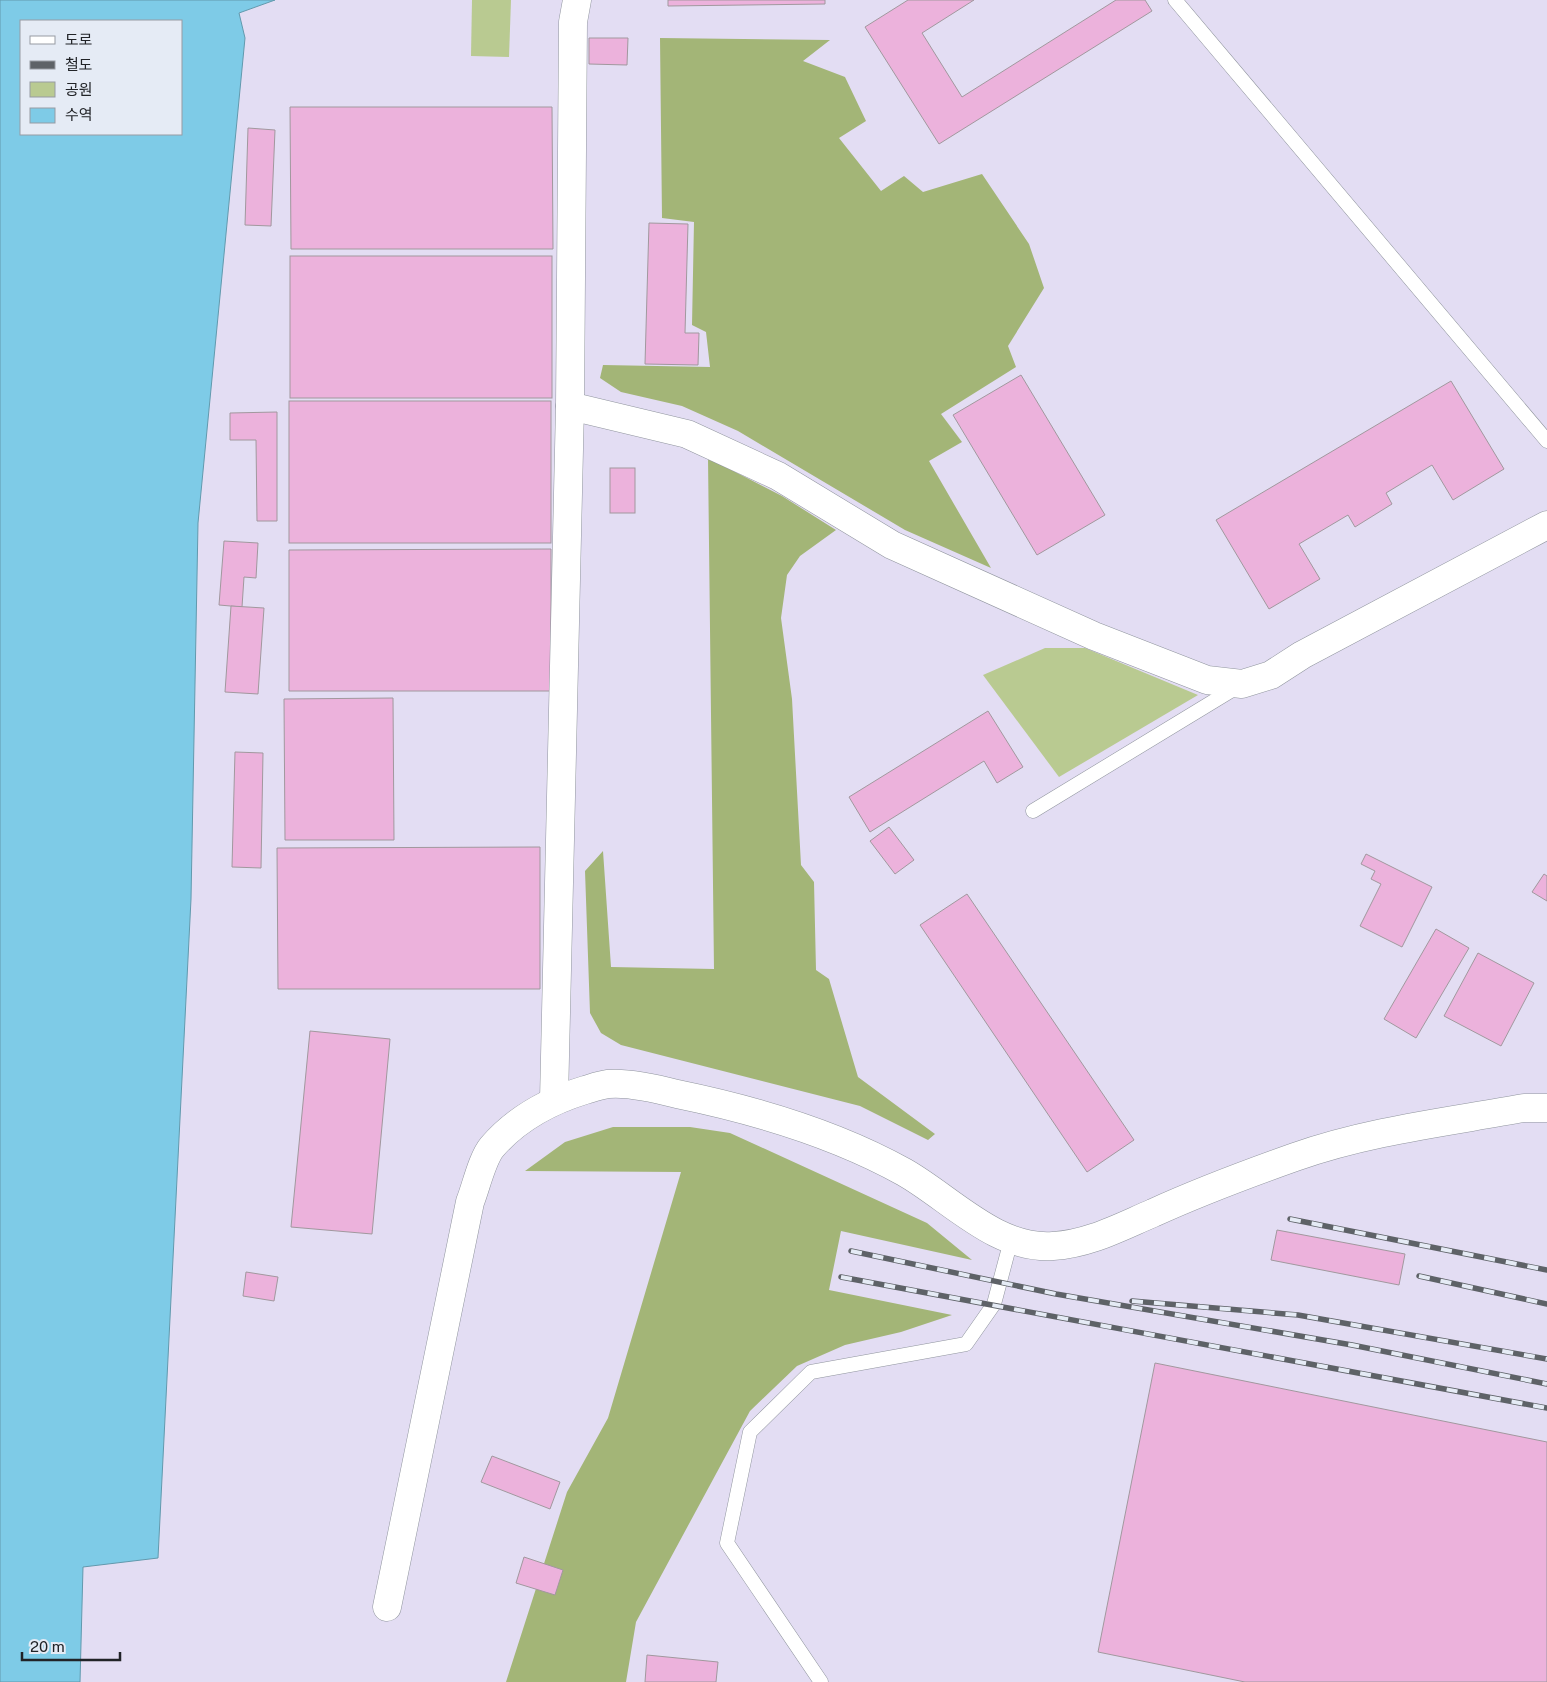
<svg xmlns="http://www.w3.org/2000/svg" width="1547" height="1682" viewBox="0 0 1547 1682" font-family="'Public Sans','Noto Sans KR',sans-serif">
<rect width="100%" height="100%" fill="#e5ebf5"/>
<polygon fill="#e3ddf3" points="275,0 1547,0 1547,1682 80,1682 82,1567 158,1557 191,899 198,523 245,38 239,13"/>
<g fill="#b9ca91">
<polygon points="472,0 511,0 509,57 471,56"/>
<polygon points="1045,648 1085,648 1198,695 1059,777 983,675"/>
</g>
<g fill="#a3b577">
<polygon points="660,38 830,40 803,61 845,77 866,121 839,138 881,191 904,176 923,192 982,174 1029,244 1044,288 1008,346 1016,367 941,414 962,442 929,461 991,568 905,530 738,431 682,406 621,392 600,378 603,365 710,367 706,332 692,325 694,222 662,218"/>
<polygon points="708,458 782,496 836,530 800,556 787,575 781,618 792,699 801,865 814,882 816,970 829,979 858,1077 935,1134 928,1140 860,1106 621,1045 601,1033 590,1013 585,871 603,851 611,967 714,969"/>
<polygon points="613,1127 690,1127 730,1133 927,1223 972,1260 841,1231 829,1290 952,1315 901,1332 845,1345 797,1366 750,1411 636,1622 626,1682 506,1682 567,1492 608,1418 681,1172 525,1171 565,1142"/>
</g>
<path fill="#7ecbe7" stroke="#6299ad" fill-rule="evenodd" d="M0,0H275L239,13L245,38L198,523L191,899L158,1558L83,1567L80,1682H0ZM21,21H181V134H21Z"/>
<g fill="#ecb2dc" stroke="#a1989e">
<polygon points="668,0 825,0 825,4 668,6"/>
<polygon points="908,0 974,0 922,33 962,97 1116,0 1145,0 1152,11 939,144 865,27"/>
<polygon points="589,38 628,38 627,65 589,64"/>
<polygon points="290,107 552,107 553,249 291,249"/>
<polygon points="248,128 275,130 271,226 245,225"/>
<polygon points="649,223 688,224 685,333 699,333 698,365 645,364"/>
<rect x="290" y="256" width="262" height="142"/>
<polygon points="1021,375 1105,515 1037,555 953,415"/>
<polygon points="1451,381 1504,469 1453,500 1432,465 1386,493 1392,504 1355,527 1348,515 1299,544 1320,579 1269,609 1216,520"/>
<rect x="289" y="401" width="262" height="142"/>
<polygon points="277,412 277,521 257,521 256,440 230,440 230,413"/>
<rect x="610" y="468" width="25" height="45"/>
<polygon points="224,541 258,543 256,578 244,577 242,607 219,605"/>
<polygon points="551,549 551,691 289,691 289,550"/>
<polygon points="231,606 264,608 258,694 225,692"/>
<polygon points="393,698 394,840 285,840 284,699"/>
<polygon points="988,711 1023,767 997,783 984,761 870,832 849,797"/>
<polygon points="235,752 263,753 261,868 232,867"/>
<polygon points="889,827 914,860 895,874 870,841"/>
<polygon points="540,847 540,989 278,989 277,848"/>
<polygon points="1366,854 1432,887 1402,947 1360,926 1381,884 1371,879 1375,871 1361,864"/>
<polygon points="1544,874 1547,876 1547,901 1532,892"/>
<polygon points="967,894 1134,1140 1087,1172 920,925"/>
<polygon points="1436,929 1469,948 1416,1038 1384,1019"/>
<polygon points="1478,953 1534,983 1501,1046 1444,1016"/>
<polygon points="310,1031 390,1039 372,1234 291,1227"/>
<polygon points="1277,1230 1405,1254 1399,1285 1271,1260"/>
<polygon points="246,1272 278,1277 274,1301 243,1296"/>
<polygon points="1155,1363 1547,1442 1547,1682 1245,1682 1098,1652"/>
<polygon points="492,1456 560,1482 550,1509 481,1482"/>
<polygon points="524,1557 563,1570 555,1595 516,1583"/>
<polygon points="647,1655 718,1662 716,1682 645,1682"/>
</g>
<g fill="none" stroke-linecap="round" stroke-linejoin="round">
<defs>
<g id="lane">
<polyline points="1175,0 1547,441"/>
<polyline points="1033,811 1237,687"/>
<polyline points="821,1682 727,1543 750,1432 811,1372 966,1344 994,1304 1011,1240"/>
</g>
<g id="street">
<polyline points="570,406 687,434 778,476 892,545 1094,636 1207,680 1242,684 1271,675 1302,655 1547,525"/>
<polyline points="554,1100 570,406 573,22 577,0"/>
<path d="M387,1607L470,1202C476,1187 482,1159 492,1147C517,1118 549,1101 585,1090C592,1088 600,1085 608,1084C628,1082 658,1089 677,1094C755,1110 834,1133 904,1172C950,1198 996,1250 1053,1246C1089,1244 1120,1227 1153,1213C1199,1192 1247,1174 1295,1157C1368,1131 1447,1122 1524,1108H1547"/>
</g>
</defs>
<use href="#lane" stroke="#90959e" stroke-width="15"/>
<use href="#street" stroke="#90959e" stroke-width="29"/>
<use href="#lane" stroke="#fff" stroke-width="14"/>
<use href="#street" stroke="#fff" stroke-width="28"/>
<defs>
<g id="rail">
<polyline points="1290,1219 1547,1270"/>
<polyline points="851,1251 1056,1294 1352,1345 1547,1384"/>
<polyline points="1419,1276 1547,1304"/>
<polyline points="841,1277 1547,1408"/>
<polyline points="1132,1301 1298,1315 1547,1359"/>
</g>
</defs>
<use href="#rail" stroke="#5e6267" stroke-width="5.5"/>
<use href="#rail" stroke="#e5ebf5" stroke-width="4" stroke-dasharray="11" stroke-linecap="butt"/>
</g>
<rect x="20" y="20" width="162" height="115" fill="#e5ebf5" stroke="#979ba3"/>
<rect x="30" y="36" width="25" height="8" fill="#ffffff" stroke="#979ba3"/>
<text x="65" y="45" font-size="15" fill="#212327">도로</text>
<rect x="30" y="61" width="25" height="8" fill="#5e6267" stroke="#979ba3"/>
<text x="65" y="70" font-size="15" fill="#212327">철도</text>
<rect x="30" y="82" width="25" height="15" fill="#b9ca91" stroke="#979ba3"/>
<text x="65" y="95" font-size="15" fill="#212327">공원</text>
<rect x="30" y="108" width="25" height="15" fill="#7ecbe7" stroke="#979ba3"/>
<text x="65" y="120" font-size="15" fill="#212327">수역</text>
<path d="M22 1652v8h98v-8" fill="none" stroke="#212327" stroke-width="2.5"/>
<text x="30" y="1652" font-size="15" fill="#212327" stroke="#e5ebf5" stroke-width="4" paint-order="stroke">20 m</text>
</svg>
